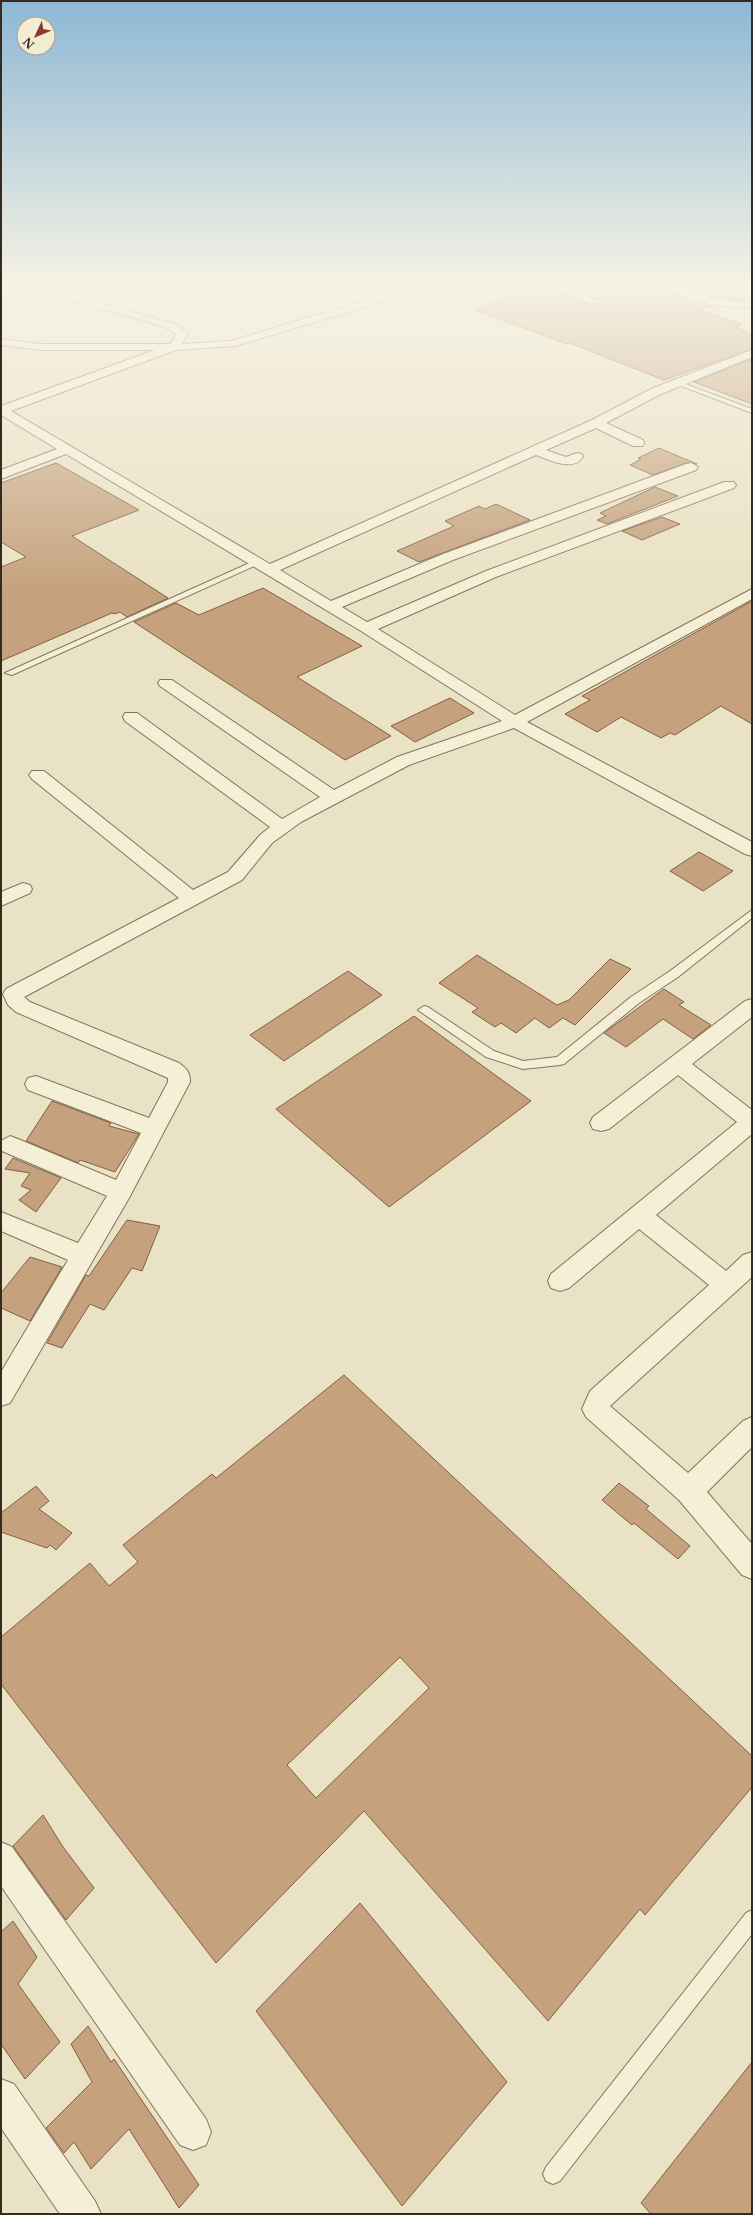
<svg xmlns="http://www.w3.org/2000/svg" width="753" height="2215" viewBox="0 0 753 2215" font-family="'Libre Baskerville',serif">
<rect width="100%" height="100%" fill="#eae2c4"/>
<g fill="#c5a17d" stroke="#806044" fill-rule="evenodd">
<polygon points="495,284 543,284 589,304 597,304 599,300 560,284 611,284 617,288 624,284 660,284 667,291 677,296 714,306 697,309 741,324 735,326 752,336 752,349 664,380 570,343 567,344 475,310 518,294"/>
<polygon points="676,284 719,284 744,300 718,299"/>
<polygon points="752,359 752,404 694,382"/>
<polygon points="659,448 697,464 686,463 653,475 630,465 641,459 638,458"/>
<polygon points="56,463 139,510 72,536 168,598 127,617 120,612 115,614 112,613 1,661 1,567 26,557 1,542 1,483"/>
<polygon points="655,487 678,496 607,524 597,520 606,516 600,513"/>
<polygon points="496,504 530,520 419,562 397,551 454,526 445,521 479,506 485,509"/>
<polygon points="662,517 680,524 642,540 622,531"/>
<polygon points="263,588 362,646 297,677 391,736 345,760 134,622 176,603 199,615"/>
<polygon points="752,601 752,724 721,706 675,735 670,733 661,738 621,717 597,732 565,714 590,700 582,696"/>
<polygon points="450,698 474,713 415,742 391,726"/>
<polygon points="699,852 733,871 703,891 670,871"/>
<polygon points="477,955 557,1005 569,1000 610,959 631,969 575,1025 563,1018 549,1028 535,1018 516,1033 501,1023 495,1027 472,1012 478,1008 439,983"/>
<polygon points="348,971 382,995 284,1061 250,1035"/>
<polygon points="664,989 684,1002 679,1005 711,1025 693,1039 663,1019 626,1047 604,1033"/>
<polygon points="414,1016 531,1101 389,1207 276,1109"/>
<polygon points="52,1101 111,1123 109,1126 139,1134 115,1172 80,1160 78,1163 26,1141"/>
<polygon points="13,1158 61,1178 36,1212 19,1200 31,1190 21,1186 30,1173 5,1169"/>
<polygon points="127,1220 160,1226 142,1271 132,1268 104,1310 90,1304 62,1348 47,1343 86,1275 89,1276"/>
<polygon points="30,1257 62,1267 30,1321 1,1308 1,1293"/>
<path d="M344,1375L752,1756V1787L645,1915L640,1909L548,2021L364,1811L216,1963L1,1684V1637L90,1563L109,1586L138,1562L123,1545L212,1474L216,1478ZM400,1657L429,1688L316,1798L287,1765Z"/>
<polygon points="619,1483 649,1506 646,1509 690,1546 678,1559 634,1523 632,1525 602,1500"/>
<polygon points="36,1486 49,1501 39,1509 72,1533 56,1550 50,1545 47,1548 1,1532 1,1513"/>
<polygon points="43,1815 63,1847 94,1888 66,1920 13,1846"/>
<polygon points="360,1903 507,2082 402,2206 256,2011"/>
<polygon points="13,1921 37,1957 18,1984 60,2042 25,2079 1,2044 1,1932"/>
<polygon points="88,2026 111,2062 114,2059 199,2185 179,2208 129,2129 91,2169 74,2142 64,2153 46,2128 92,2082 71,2044"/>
<polygon points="752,2062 752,2214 651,2214 641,2203"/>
</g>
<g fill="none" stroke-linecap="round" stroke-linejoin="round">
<defs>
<g id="service">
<polygon points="676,382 680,382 752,409 752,413 676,384"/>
<polygon points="254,561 261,563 12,675 5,673"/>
<polygon points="752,910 752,918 678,977 639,1003 564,1064 560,1065 523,1069 486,1057 418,1010 424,1006 428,1007 494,1051 523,1061 557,1057 631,997 670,971"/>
<polygon points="752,1910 752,1934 560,2181 553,2184 546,2181 543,2174 546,2167 746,1913"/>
</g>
<g id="minor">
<path d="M19,284H34L175,324L188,333L182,344L231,341L420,284H435L434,286L236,346L176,350L11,411L270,564L592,420L653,388L752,350V357L661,394L606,423L643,440L644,443L643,446H633L596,428L546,450L566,457L577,453L582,454L583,457C573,472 549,460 536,455L280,570L331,601L443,554L686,464L691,463L698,467L696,470L453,560L342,607L367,622L486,571L724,482H734L736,485L734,488L496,577L378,629L515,715L752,589V599L527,722L752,842V856L745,854L514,728L409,765L301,822L272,843L242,880L24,997L30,1002L179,1063C187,1069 190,1072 190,1082L129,1198L10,1403L1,1406V1372L68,1260L1,1231V1212L78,1243L107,1196L2,1151L1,1141L10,1136L18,1139L116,1180L141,1133L28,1090L25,1084L28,1078L36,1076L149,1118L168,1082V1078L16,1012L8,1005L3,994L6,989L179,898L32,779L29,775L32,771H44L193,890L228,872L260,835L270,827L125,721L123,717L125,713H137L282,819L320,797L160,686L158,683L160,680H172L334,790L397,757L502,721L361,631L66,454L1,479V470L57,449L1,415V406L155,350H41L1,345V339L41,344H171L176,334L167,328L149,322L20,286Z"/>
<polygon points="544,284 557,284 598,301 597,303 589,303"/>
<polygon points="612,284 623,284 618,287"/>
<path d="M661,284H673L718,300L752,302V308C731,309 674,301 661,284Z"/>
<polygon points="23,883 30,885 32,889 30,893 1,906 1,892"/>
<polygon points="752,999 752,1017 692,1064 752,1110 752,1134 656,1215 726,1271 743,1255 752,1252 752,1277 610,1406 688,1473 743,1421 752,1417 752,1447 707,1492 752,1544 752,1579 742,1575 679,1500 586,1417 582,1409 590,1391 709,1285 639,1229 569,1288 560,1291 551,1288 548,1281 551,1274 737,1122 678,1075 609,1129 601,1131 593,1129 590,1123 593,1117 745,1001"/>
<polygon points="1,1842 12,1847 206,2119 211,2132 206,2145 193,2150 180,2145 1,1886"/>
<polygon points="1,2079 14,2084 95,2201 101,2214 60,2214 1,2128"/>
</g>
</defs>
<use href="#service" stroke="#83745c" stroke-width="2"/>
<use href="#minor" stroke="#83745c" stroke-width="2"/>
<use href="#service" fill="#f6efd7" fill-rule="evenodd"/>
<use href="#minor" fill="#f6efd7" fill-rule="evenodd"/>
</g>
<linearGradient id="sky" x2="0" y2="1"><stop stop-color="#8db8d5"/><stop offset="0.48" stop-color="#f6f2e4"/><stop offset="1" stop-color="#f6f2e4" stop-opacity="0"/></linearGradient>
<rect width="753" height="594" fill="url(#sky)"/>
<rect width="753" height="2215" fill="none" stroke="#352b1f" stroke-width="4"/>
<g transform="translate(36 36) rotate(226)"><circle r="19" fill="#f2ecd3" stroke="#a69f8b"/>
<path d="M0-3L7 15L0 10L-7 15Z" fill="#8d3731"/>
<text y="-6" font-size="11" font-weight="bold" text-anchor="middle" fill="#352b1f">N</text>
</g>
</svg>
